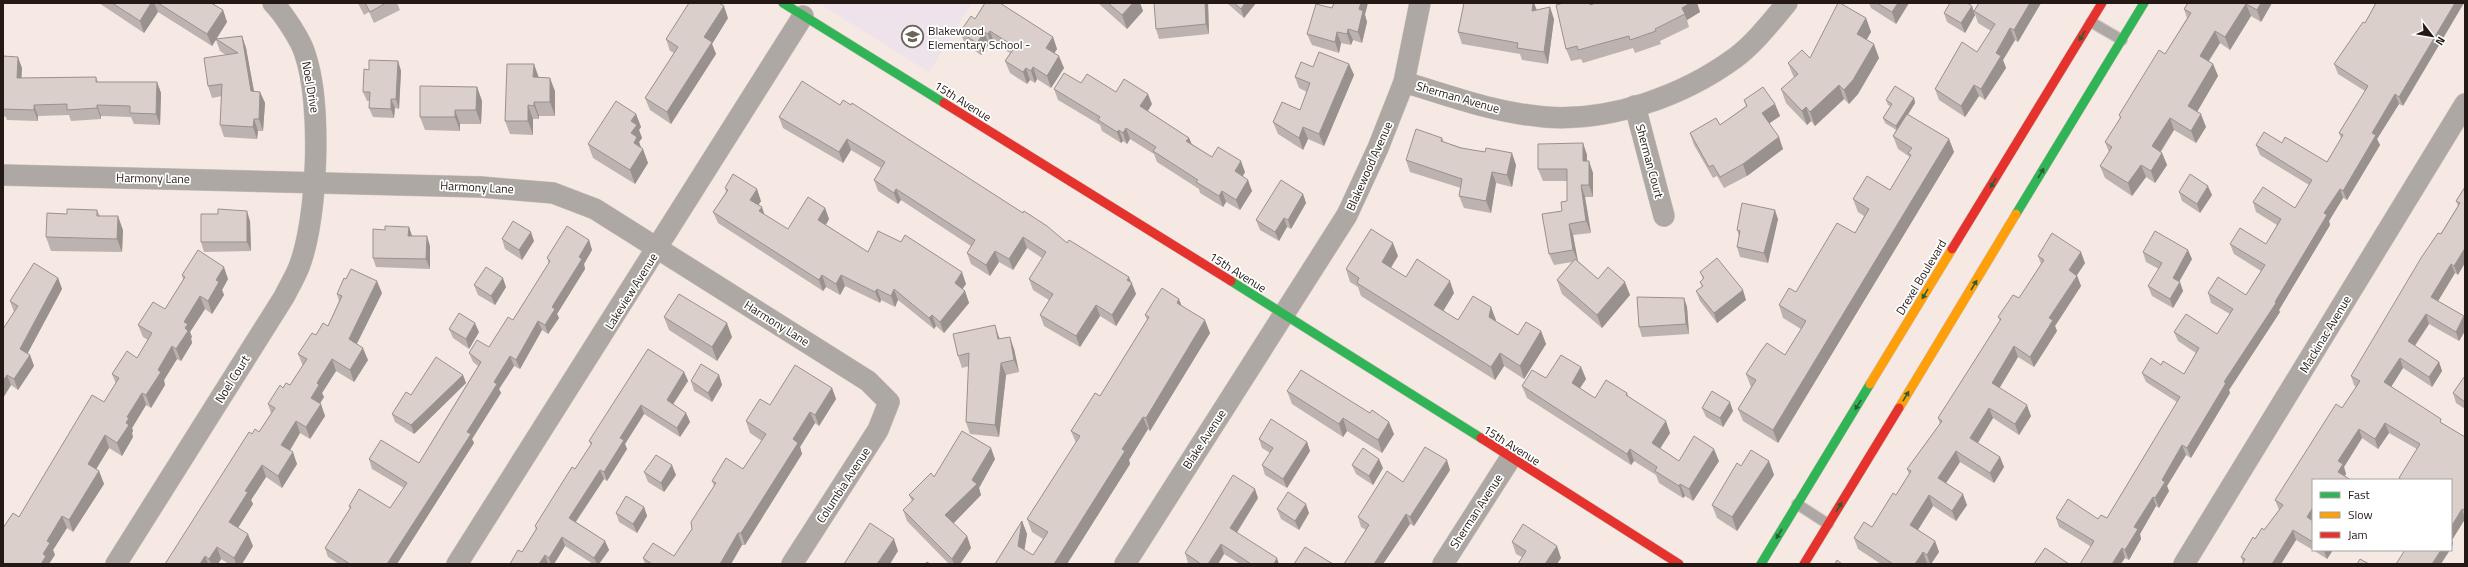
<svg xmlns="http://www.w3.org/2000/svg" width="2468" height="567" viewBox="0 0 2468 567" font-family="'Titillium Web',sans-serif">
<rect width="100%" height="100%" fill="#f6e9e3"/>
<polygon fill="#eee2eb" points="819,3 972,3 929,72"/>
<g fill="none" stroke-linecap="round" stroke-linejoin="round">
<defs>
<g id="lane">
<polyline points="2091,22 2122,40"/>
<polyline points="1797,504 1828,524"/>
</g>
<g id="street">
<path d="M1404,82C1450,96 1496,113 1545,117C1610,122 1683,96 1735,58C1755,43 1771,22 1787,3"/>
<polyline points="1635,106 1664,216"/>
<polyline points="3,175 481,187 553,193 595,209 868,381 889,402 878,430 792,564"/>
<path d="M116,564L284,297C289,287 295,277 299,267C318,218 322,104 305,54C301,40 283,13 273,3"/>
<polyline points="457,564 803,16"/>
<polyline points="1125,564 1347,215 1378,148 1404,82 1420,3"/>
<polyline points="1443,564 1510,459"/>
<polyline points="2184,564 2465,104"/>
</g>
<g id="fast">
<polyline points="783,3 944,103"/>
<polyline points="2016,214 2144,3"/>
<polyline points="1231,281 1481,438"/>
<polyline points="1761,564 1870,384"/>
</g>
<g id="slow">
<polyline points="1870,384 1952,249"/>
<polyline points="1899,408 2016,214"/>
</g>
<g id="jam">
<polyline points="944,103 1231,281"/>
<polyline points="1952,249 2102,3"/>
<polyline points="1481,438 1679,564"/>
<polyline points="1804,564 1899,408"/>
</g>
</defs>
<use href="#lane" stroke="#cfc4c0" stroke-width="12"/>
<use href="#street" stroke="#cfc4c0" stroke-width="22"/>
<use href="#fast" stroke="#cfc4c0" stroke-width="10"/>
<use href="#slow" stroke="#cfc4c0" stroke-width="10"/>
<use href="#jam" stroke="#cfc4c0" stroke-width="10"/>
<use href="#lane" stroke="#aea8a4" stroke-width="10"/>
<use href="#street" stroke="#aea8a4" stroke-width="21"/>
<use href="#fast" stroke="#30b455" stroke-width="9"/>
<use href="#slow" stroke="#ff9f0a" stroke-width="9"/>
<use href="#jam" stroke="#e5322d" stroke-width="9"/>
</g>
<g fill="#bcb2af">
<polygon points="99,3 211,3 223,10 227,22 216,39 242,36 246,48 254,91 260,92 265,103 263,131 258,131 257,139 224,137 220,125 222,96 212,98 208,86 226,55 220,51 216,40 212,46 158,12 144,33"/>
<polygon points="358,3 397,3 400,10 374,23 369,12 364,15"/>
<polygon points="1098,3 1140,3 1143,11 1127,29"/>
<polygon points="1154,3 1208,3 1209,34 1159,39 1156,29"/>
<polygon points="1227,3 1256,3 1244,18"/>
<polygon points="1534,3 1537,10 1554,19 1548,64 1522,60 1520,54 1462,44 1458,32"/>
<polygon points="1564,3 1590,3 1591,5 1596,3 1697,3 1700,12 1687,20 1689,27 1660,41 1661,44 1635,53 1633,48 1583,63 1581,59 1571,61 1566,49"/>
<polygon points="1869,3 1909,3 1896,24 1871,8"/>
<polygon points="1979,3 2041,3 2018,42 2015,40 2003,60 2006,68 1985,100 1979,96 1965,117 1939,100 1935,89 1977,52 1991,31 1978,23 1974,11"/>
<polygon points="2188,3 2272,3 2261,22 2251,16 2230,50 2220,43 2209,61 2213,64 2218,76 2197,111 2206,127 2196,143 2174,130 2161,152 2162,153 2167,165 2155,183 2146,177 2132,196 2105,178 2100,166 2109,152 2105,142 2120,119 2119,115 2165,54 2187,18 2184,9"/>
<polygon points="2376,3 2403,106 2399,104 2377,139 2380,145 2347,200 2343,198 2329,221 2330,225 2279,310 2280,312 2229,390 2230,393 2191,458 2186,455 2167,486 2169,491 2159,508 2156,506 2140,534 2141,539 2129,560 2125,558 2090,546 2059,527 2056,518 2098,519 2107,518 2177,402 2146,382 2142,373 2161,365 2184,374 2196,353 2178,341 2174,332 2217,334 2230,314 2211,303 2208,293 2246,295 2261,271 2234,254 2230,244 2266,244 2277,225 2256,212 2253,202 2295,208 2309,185 2260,155 2256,145 2282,143 2327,162 2341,138 2339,133 2365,91 2338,74 2334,64 2365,23"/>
<polygon points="1972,6 1975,15 1965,33 1947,22 1944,13"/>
<polygon points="1332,8 1365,15 1367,22 1362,43 1353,40 1351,45 1341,43 1339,53 1312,45 1307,34"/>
<polygon points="728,18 712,44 716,54 671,124 650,110 645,98 674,53 670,51 666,39"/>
<polygon points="1866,18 1871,32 1866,40 1879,58 1858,94 1849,104 1844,99 1815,126 1811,121 1807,125 1786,103 1781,89 1794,78 1788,63 1810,58"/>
<polygon points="975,19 1053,37 1057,49 1054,53 1064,68 1051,88 1037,79 1035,83 1030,80 1027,84 1010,73 1005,61 1010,53 994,43 992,46 989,44 981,55 965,44 960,32"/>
<polygon points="3,56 22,68 21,78 96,77 98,82 157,82 161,93 160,125 134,124 131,117 101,116 101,119 71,121 69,115 38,116 38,121 7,120 6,117 3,116"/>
<polygon points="398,61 401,71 399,109 395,108 394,118 373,117 369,108 369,101 367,101 363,92 369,70"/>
<polygon points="1349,64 1354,75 1324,146 1308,139 1303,150 1278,134 1273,122 1300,110 1307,92 1299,88 1295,77 1313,67"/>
<polygon points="539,77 555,91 555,116 539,116 539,119 533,119 533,135 510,134 505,121"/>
<polygon points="1081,83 1116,92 1152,104 1148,111 1189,138 1192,144 1212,157 1245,172 1243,176 1252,191 1240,210 1226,202 1223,207 1200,193 1199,189 1157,162 1154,154 1130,139 1127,144 1123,141 1121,143 1102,131 1100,125 1058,100 1054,89"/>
<polygon points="477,87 482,101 481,124 460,124 460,131 425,130 420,117"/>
<polygon points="1914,98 1915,103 1908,115 1949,139 1954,152 1778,443 1743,421 1738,409 1751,387 1746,374 1785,355 1801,329 1783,318 1779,305 1796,292 1855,233 1864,216 1858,212 1853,199 1890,190 1910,157 1898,149 1893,136 1896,130 1885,123 1883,118 1890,106 1888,105 1886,100"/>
<polygon points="1744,100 1775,104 1780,116 1769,123 1783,149 1747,176 1724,188 1717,176 1713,178 1694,145 1690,133 1720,125 1746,106"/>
<polygon points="840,105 1132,283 1136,294 1116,326 1100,316 1080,347 1044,326 1040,315 1049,300 1033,290 1029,279 1042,258 1027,248 1013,270 999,262 990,276 971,264 967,253 971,246 901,200 898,204 878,191 874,180 881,168 851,150 843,163 783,128 779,117"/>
<polygon points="636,114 641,127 639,130 642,138 639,142 648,163 635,184 593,158 588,144"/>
<polygon points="1442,138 1444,142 1516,165 1512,187 1496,183 1491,213 1464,208 1459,196 1461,188 1410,172 1406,160"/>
<polygon points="1583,143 1587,155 1587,161 1593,173 1593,197 1585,197 1591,233 1573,235 1578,261 1598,279 1630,295 1602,328 1562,294 1557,280 1572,262 1554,265 1549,254 1562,211 1567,201 1567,181 1543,181 1538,169"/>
<polygon points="2465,187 2458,275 2455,273 2438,301 2464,316 2465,318 2465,331 2459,341 2429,324 2415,346 2439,362 2442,371 2432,387 2403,368 2391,386 2442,423 2465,437 2465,519 2452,540 2453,544 2451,548 2451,480 2400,480 2399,478 2417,449 2389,433 2378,449 2362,438 2344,467 2346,474 2313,480 2313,550 2296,540 2281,564 2242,564 2243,562 2241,557 2255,539 2264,530 2279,510 2275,500 2342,408 2356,387 2354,385 2351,376 2458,206 2456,201"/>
<polygon points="725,188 761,201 758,205 764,215 788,229 825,208 829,219 826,225 868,252 966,284 962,289 965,291 969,303 944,333 936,326 934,329 898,300 895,307 881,300 880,303 845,286 840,295 826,287 823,291 718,223 713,212 726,192"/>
<polygon points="2179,192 2212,195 2200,213 2182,201"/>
<polygon points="1303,194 1306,203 1291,229 1287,227 1279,241 1260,230 1256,220"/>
<polygon points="97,210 100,216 123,230 122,252 51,251 46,237 67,214"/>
<polygon points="218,214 250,221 251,251 204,252 201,242"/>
<polygon points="1778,219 1768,263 1740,257 1737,247 1739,236 1737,230"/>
<polygon points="409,227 412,236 430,246 430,269 376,267 373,258 385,230"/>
<polygon points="502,239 534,241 522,260 505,249"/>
<polygon points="589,240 592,250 584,264 585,269 557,314 559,318 548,334 542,330 520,369 514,366 499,389 501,393 472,439 474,443 397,564 339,564 328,557 325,548 350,509 349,506 390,508 404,488 372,469 369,459 419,463 478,366 473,362 469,353 489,347 513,320 549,264 547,258"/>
<polygon points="2143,252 2192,259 2179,282 2183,291 2173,308 2152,296 2148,286 2159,269 2146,262"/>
<polygon points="1398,256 1391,268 1406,277 1454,293 1443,311 1458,320 1496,320 1495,321 1518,335 1541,331 1546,344 1524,379 1504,366 1495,380 1361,296 1358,287 1350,282 1346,269"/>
<polygon points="2038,256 2085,263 2077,275 2081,286 2055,326 2057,331 2034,367 2018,357 1999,388 2031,416 2019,435 1993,418 1978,443 2000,457 2004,467 1994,483 1960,462 1946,483 1967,505 1956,521 1933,506 1918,530 1935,541 1939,552 1931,564 1928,564 1927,563 1926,564 1881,564 1858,549 1854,538 1872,527 1896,495 1909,474 1907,469 1940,424 1938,418 2000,321 1998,317 2019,298 2041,264"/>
<polygon points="1700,272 1746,300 1717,323 1700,301 1696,291 1702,287 1700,282 1703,279"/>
<polygon points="182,275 228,279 222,290 224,295 212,314 205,309 190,332 192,337 191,338 192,343 181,361 177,359 164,380 165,385 151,408 146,405 132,428 133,431 132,433 133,437 122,456 109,448 96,469 99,471 104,484 73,532 67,528 53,550 55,555 19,517 104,402 116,384 112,374 137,358 148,340 143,337 138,325 165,309 183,280"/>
<polygon points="58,278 62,289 27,354 30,355 34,366 18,390 11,385 3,398 3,329 14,312 10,301"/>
<polygon points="474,285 506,287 495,305 478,295"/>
<polygon points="382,293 357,344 368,360 354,382 336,371 322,393 324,397 320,403 325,416 310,439 300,433 290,450 297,464 282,488 266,477 251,500 253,504 238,528 253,546 242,564 229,564 221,559 218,564 165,564 252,434 259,432 271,413 268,404 283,388 290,385 303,366 298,354 316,335 328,326 339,301 337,294"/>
<polygon points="1684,298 1687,307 1689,334 1642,337 1639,327"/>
<polygon points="1182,306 1210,333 1150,431 1148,429 1129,460 1130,464 1067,564 995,564 1022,521 1027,534 1024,550 1033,555 1043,539 1032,532 1027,519 1076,443 1071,431 1100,396 1147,320 1145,315"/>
<polygon points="664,317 732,337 717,361 669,330"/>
<polygon points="449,329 479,332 469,349 453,338"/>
<polygon points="999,337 1000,339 1014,349 1019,372 1006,375 999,437 970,434 966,422 969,366 962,368 958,356"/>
<polygon points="1581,367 1586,379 1580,388 1595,398 1627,393 1629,397 1670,433 1660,448 1679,461 1719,461 1693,501 1685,496 1683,498 1659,483 1656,475 1634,461 1631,465 1527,398 1522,386"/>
<polygon points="684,372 688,381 673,404 686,413 690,422 680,437 644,414 625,444 627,449 607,481 604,479 576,522 605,541 609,550 599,564 593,564 565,546 554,564 510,564 522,552 536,530 535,526 575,469 591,445 589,441"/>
<polygon points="463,375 466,383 414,434 395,422 392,414 411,395"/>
<polygon points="719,375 722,385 712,402 694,391 691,381"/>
<polygon points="2465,378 2465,409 2456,403 2453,393"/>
<polygon points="832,388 836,399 819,426 815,423 800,447 802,454 745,545 742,545 731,564 645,564 643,558 674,556 692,529 714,486 712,481 743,469 762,441 750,433 746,421 770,405"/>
<polygon points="1287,391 1394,434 1382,453 1347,431 1343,437 1292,404"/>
<polygon points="1702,408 1733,411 1723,427 1706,417"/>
<polygon points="1259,439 1307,442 1310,451 1287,488 1265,475 1262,465 1270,453 1262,448"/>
<polygon points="995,459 979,488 981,495 953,523 967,536 971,548 960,564 949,564 907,521 903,510 912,501 909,495 934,477"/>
<polygon points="1769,461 1774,475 1737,531 1717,518 1712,505"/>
<polygon points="1352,465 1383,468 1373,485 1356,474"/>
<polygon points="1450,470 1414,526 1410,524 1383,564 1344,564 1366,530 1361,527 1358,517 1403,482"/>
<polygon points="644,472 676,475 664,492 648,482"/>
<polygon points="1258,498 1237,533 1279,564 1240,564 1224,554 1218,564 1190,564 1188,563 1185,553"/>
<polygon points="644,507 647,516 637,533 619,522 616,513"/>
<polygon points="1277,509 1309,513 1299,530 1281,519"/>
<polygon points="1512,542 1561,558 1557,564 1518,564 1522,557 1516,554"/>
<polygon points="2313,550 2333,550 2327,559"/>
</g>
<g fill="#99918e">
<polygon points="151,3 154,3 158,12 144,33 140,21"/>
<polygon points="1133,3 1140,3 1143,11 1127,29 1122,15"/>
<polygon points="1205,3 1208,3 1209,34 1206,24"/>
<polygon points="1245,3 1256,3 1244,18 1241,9"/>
<polygon points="1361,3 1368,3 1365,15 1367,22 1362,43 1358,32 1359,9"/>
<polygon points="1533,3 1534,3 1537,12 1532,11"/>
<polygon points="1690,3 1697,3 1700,12 1687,20 1682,8"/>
<polygon points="1898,3 1909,3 1896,24 1892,12"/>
<polygon points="2030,3 2041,3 2018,42 2014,30"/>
<polygon points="2261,3 2272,3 2261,22 2257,10"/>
<polygon points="2455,3 2464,3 2403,106 2399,97"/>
<polygon points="2246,4 2251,16 2230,50 2225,37"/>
<polygon points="724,6 728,18 712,44 716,54 671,124 667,112 704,37"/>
<polygon points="1972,6 1975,15 1965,33 1961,23"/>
<polygon points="1550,7 1554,19 1548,64 1544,52"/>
<polygon points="223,10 227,22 212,46 207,34"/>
<polygon points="1866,18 1871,32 1862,48 1857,34"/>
<polygon points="2010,28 2015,40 2003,60 2006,68 1985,100 1981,89 1996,53"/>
<polygon points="1348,29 1353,40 1351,45 1347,34"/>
<polygon points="990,31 994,43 992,46 988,34"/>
<polygon points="2215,31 2220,43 2204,68 2200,56"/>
<polygon points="984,32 989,44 981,55 977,43"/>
<polygon points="1337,32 1341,43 1339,53 1335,42"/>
<polygon points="242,36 246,48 256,103 251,91"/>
<polygon points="1053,37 1057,49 1050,60 1046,48"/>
<polygon points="1874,44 1879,58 1858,94 1849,104 1844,90"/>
<polygon points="1059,56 1064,68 1051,88 1047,76"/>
<polygon points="18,57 22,68 21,89 17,78"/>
<polygon points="398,61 401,71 399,109 396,99"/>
<polygon points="534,64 539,78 533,77"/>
<polygon points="1349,64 1354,75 1324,146 1319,134"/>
<polygon points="2213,64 2218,76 2193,119 2188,106"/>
<polygon points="1033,67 1037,79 1035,83 1031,71"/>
<polygon points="1026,68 1030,80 1027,84 1023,72"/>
<polygon points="550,78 555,91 555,116 550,102"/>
<polygon points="157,82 161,93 160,125 156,114"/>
<polygon points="1839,85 1844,99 1815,126 1810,112"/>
<polygon points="1974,85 1979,96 1965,117 1961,106"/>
<polygon points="477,87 482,101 481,124 476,110"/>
<polygon points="260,92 265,103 263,131 259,119"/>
<polygon points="1148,94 1152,104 1144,117 1140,106"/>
<polygon points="2395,94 2399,104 2377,139 2380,145 2347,200 2343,191 2372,133"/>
<polygon points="1914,98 1915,103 1897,131 1896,126"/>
<polygon points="391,99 395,108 394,118 391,109"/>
<polygon points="534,102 539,116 539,119 534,106"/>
<polygon points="1775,104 1780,116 1767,125 1762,113"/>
<polygon points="34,105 38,116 38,121 34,110"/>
<polygon points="97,105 101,116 101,119 97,108"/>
<polygon points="528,105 533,119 533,135 528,121"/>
<polygon points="1806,107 1811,121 1807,125 1802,111"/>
<polygon points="455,110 460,124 460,131 455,117"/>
<polygon points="636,114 641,127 639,130 642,138 639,142 642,151 643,149 648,163 635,184 630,170 634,143 631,133 631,121"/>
<polygon points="2201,114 2206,127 2196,143 2191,131"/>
<polygon points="2170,118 2174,130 2156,158 2152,146"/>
<polygon points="254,119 258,131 257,139 253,127"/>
<polygon points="1303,127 1308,139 1303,150 1299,138"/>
<polygon points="1126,128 1130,139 1127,144 1123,133"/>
<polygon points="1119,130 1123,141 1121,143 1117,132"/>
<polygon points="1779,137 1783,149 1747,176 1743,164"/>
<polygon points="1189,138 1193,148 1186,141"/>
<polygon points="847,139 851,150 843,163 839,152"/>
<polygon points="1949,139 1954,152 1778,443 1773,430"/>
<polygon points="1583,143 1587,155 1587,173 1583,161"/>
<polygon points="1512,153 1516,165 1512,187 1507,175"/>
<polygon points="2162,153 2167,165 2155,183 2151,171"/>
<polygon points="1241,161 1245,172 1239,182 1235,171"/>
<polygon points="1589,161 1593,173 1593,197 1589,185"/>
<polygon points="2141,165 2146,177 2132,196 2128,183"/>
<polygon points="1492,172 1496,183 1491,213 1486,201"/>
<polygon points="1248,180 1252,191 1240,210 1236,200"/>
<polygon points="1581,185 1585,197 1591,233 1586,221"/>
<polygon points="2208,186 2212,195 2200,213 2197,204"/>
<polygon points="757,189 761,201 754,212 750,200"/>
<polygon points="896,189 901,200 898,204 894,193"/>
<polygon points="2340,189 2343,198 2329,221 2330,225 2279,310 2280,312 2229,390 2230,393 2191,458 2187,448 2224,382 2275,302 2324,213"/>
<polygon points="1222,191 1226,202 1223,207 1219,196"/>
<polygon points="1303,194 1306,203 1291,229 1288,220"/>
<polygon points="762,207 766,219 759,211"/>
<polygon points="825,208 829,219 822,231 818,220"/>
<polygon points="1775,210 1778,219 1768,263 1764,253"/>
<polygon points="247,211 250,221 251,251 247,242"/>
<polygon points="118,216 123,230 122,252 117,239"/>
<polygon points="1284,218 1287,227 1279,241 1275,232"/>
<polygon points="1569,224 1573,235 1578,262 1573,250"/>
<polygon points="409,227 412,236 408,236"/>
<polygon points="531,232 534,241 522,260 519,250"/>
<polygon points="427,236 430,246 430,269 426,259"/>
<polygon points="1023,237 1027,248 1013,270 1009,259"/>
<polygon points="589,240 592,250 584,264 585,269 557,314 559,318 548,334 545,325 552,307 579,257"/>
<polygon points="1393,243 1398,256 1386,275 1382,262"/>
<polygon points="2465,248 2465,263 2458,275 2454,266"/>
<polygon points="2188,250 2192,259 2176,287 2173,278"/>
<polygon points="995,251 999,262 990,276 986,265"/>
<polygon points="2081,252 2085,263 2073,281 2069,270"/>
<polygon points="2451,264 2455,273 2435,306 2431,297"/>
<polygon points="224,267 228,279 222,290 224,295 212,314 208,301 216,280"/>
<polygon points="962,272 966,284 959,294 955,283"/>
<polygon points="822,275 826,287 823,291 819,280"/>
<polygon points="841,275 845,286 840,295 836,284"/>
<polygon points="2077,276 2081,286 2055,326 2057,331 2034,367 2030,357 2049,318"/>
<polygon points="1129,277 1136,294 1116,326 1112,315"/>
<polygon points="58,278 62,289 24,360 20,349"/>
<polygon points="503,278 506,287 495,305 491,296"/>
<polygon points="377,281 382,293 353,351 349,339"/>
<polygon points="1450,281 1454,293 1439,318 1434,305"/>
<polygon points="1625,282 1630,295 1602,328 1597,315"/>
<polygon points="2180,282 2183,291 2173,308 2170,299"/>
<polygon points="877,289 881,300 880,303 875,292"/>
<polygon points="894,289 898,300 895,307 891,296"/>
<polygon points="1743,290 1746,300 1717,323 1714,313"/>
<polygon points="965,291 969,303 944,333 940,322"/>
<polygon points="200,296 205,309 190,332 192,337 191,338 192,343 181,361 176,349 185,328 184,322"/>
<polygon points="1684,298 1687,307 1689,334 1686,324"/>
<polygon points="1179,299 1184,312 1177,303"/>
<polygon points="1096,305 1100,316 1080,347 1076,336"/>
<polygon points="1491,307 1496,320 1493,329 1489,317"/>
<polygon points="2426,314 2429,324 2411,351 2408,341"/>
<polygon points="932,315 936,326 934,329 929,318"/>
<polygon points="2464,316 2465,318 2465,331 2459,341 2456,332"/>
<polygon points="1205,320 1210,333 1150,431 1146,418"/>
<polygon points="538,321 542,330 520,369 516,360"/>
<polygon points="475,323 479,332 469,349 466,339"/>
<polygon points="727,323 732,337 717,361 712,347"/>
<polygon points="995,325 999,337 1002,351 998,339"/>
<polygon points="1541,331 1546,344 1524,379 1520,366"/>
<polygon points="1010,337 1014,349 1019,372 1014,360"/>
<polygon points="172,346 177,359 164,380 165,385 151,408 146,395 158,370"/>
<polygon points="2014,346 2018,357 1996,394 1992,383"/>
<polygon points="363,348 368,360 354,382 350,370"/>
<polygon points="1500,353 1504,366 1495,380 1491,367"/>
<polygon points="30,355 34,366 18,390 14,379"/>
<polygon points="510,356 514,366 499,389 501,393 472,439 474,443 397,564 387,564 467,432 494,382"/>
<polygon points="2400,358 2403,368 2388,392 2384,382"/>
<polygon points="332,359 336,371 322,393 324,397 316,410 311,398 317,383"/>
<polygon points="2439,362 2442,371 2432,387 2429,377"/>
<polygon points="1001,363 1006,375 999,437 995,425"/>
<polygon points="1581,367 1586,379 1576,394 1572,383"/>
<polygon points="684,372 688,381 670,409 667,400"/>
<polygon points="7,375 11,385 3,398 3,381"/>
<polygon points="463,375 466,383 414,434 411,425"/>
<polygon points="719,375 722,385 712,402 708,393"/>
<polygon points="832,388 836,399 819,426 815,415"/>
<polygon points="142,393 146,405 132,428 133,431 132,433 133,437 122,456 117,443 126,423 127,417"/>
<polygon points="1730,402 1733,411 1723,427 1720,418"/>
<polygon points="321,404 325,416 310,439 306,427"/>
<polygon points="641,405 644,414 625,444 627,449 607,481 604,472 620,438"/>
<polygon points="2027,405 2031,416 2019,435 2015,424"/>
<polygon points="1989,408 1993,418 1974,449 1970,438"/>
<polygon points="810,412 815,423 800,447 802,454 745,545 741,533 793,439"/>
<polygon points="686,413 690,422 680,437 677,428"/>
<polygon points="1143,417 1148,429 1129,460 1130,464 1067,564 1054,564 1122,449"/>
<polygon points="1343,418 1347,431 1343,437 1339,424"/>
<polygon points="296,421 300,433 286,457 281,445"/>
<polygon points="1666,421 1670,433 1656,455 1652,443"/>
<polygon points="1389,422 1394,434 1382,453 1378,440"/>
<polygon points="2385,423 2389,433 2378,449 2375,439"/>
<polygon points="2359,429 2362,438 2344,467 2346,474 2343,480 2338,472 2338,461"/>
<polygon points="105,435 109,448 92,476 88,464"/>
<polygon points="1307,442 1310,451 1287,488 1283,479"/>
<polygon points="2182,445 2186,455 2167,486 2169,491 2159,508 2155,498 2162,480"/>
<polygon points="991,448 995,459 979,488 981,495 950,527 945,515 972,480"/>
<polygon points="1630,449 1634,461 1631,465 1627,454"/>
<polygon points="1714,449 1719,461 1693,501 1689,489"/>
<polygon points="1956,451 1960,462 1942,489 1938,478"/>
<polygon points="293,452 297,464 282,488 278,476"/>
<polygon points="2000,457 2004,467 1994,483 1990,473"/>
<polygon points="1379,459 1383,468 1373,485 1369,476"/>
<polygon points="1447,460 1450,470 1414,526 1410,517"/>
<polygon points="1769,461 1774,475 1737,531 1732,517"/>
<polygon points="262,465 266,477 251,500 253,504 234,534 229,522 245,491"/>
<polygon points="672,465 676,475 664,492 661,483"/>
<polygon points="600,470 604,479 572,527 569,518"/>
<polygon points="99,471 104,484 73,532 69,520"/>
<polygon points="1680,484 1685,496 1683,498 1679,486"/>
<polygon points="1255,489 1258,498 1233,538 1230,528"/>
<polygon points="1963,494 1967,505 1956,521 1952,511"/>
<polygon points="1929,495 1933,506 1914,536 1910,525"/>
<polygon points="2153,497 2156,506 2140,534 2141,539 2129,560 2125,550 2134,527"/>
<polygon points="1306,504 1309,513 1299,530 1295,521"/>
<polygon points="644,507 647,516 637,533 633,524"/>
<polygon points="2313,507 2313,522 2307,517"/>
<polygon points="2462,509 2465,519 2452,540 2453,544 2451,548 2451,527"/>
<polygon points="1406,514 1410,524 1383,564 1374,564"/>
<polygon points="62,516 67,528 53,550 55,555 49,564 41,564 47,541"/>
<polygon points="1022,521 1027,534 1023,559 1018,546"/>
<polygon points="2293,530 2296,540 2281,564 2272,564"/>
<polygon points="738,533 742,545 731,564 720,564"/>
<polygon points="248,534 253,546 242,564 236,564 234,558"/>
<polygon points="967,536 971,548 960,564 954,564 952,559"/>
<polygon points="562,537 565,546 554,564 551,564 549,558"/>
<polygon points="894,539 898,551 890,564 877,564"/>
<polygon points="605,541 609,550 599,564 597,564 594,558"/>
<polygon points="1935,541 1939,552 1931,564 1930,564 1927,555"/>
<polygon points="1221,544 1224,554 1218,564 1208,564"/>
<polygon points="1557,546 1561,558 1557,564 1545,564"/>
<polygon points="217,547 221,559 218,564 211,564 209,559"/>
<polygon points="2122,548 2125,558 2121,564 2112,564"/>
<polygon points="2324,550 2333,550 2327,559"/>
<polygon points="2441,550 2450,550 2441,564 2432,564"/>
<polygon points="1923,552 1927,563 1926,564 1915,564"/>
<polygon points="545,555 548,564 539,564"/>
<polygon points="205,556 208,564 200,564"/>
<polygon points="1277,558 1279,564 1274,564"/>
</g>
<g fill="#dbcfcb" stroke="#99918e">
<polygon points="112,3 151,3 140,21"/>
<polygon points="158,3 211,3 223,10 207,34"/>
<polygon points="365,3 386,3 370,12"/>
<polygon points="689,3 719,3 724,6 704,37 712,42 667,112 645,98 678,47 666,39"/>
<polygon points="985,3 1000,3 1053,37 1046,48 1059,56 1047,76 1033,67 1031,71 1026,68 1023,72 1005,61 1015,47 990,31 988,34 984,32 977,43 960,32 971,16 975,19"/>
<polygon points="1108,3 1133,3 1122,15"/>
<polygon points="1154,3 1205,3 1206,24 1156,29"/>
<polygon points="1234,3 1245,3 1241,9"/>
<polygon points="1334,3 1361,3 1359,9 1363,11 1358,32 1348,29 1347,34 1337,32 1335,42 1307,34 1316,4 1332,8"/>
<polygon points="1464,3 1533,3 1532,11 1550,7 1544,52 1517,48 1518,43 1458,32"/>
<polygon points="1564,3 1590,3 1590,5 1596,3 1690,3 1682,8 1685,14 1655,29 1656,31 1630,40 1629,36 1578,50 1577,46 1566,49 1556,5"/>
<polygon points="1838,3 1840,3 1866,18 1857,34 1874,44 1853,80 1844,90 1839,85 1810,112 1806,107 1802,111 1781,89 1798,74 1788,63 1802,50 1810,58"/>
<polygon points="1877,3 1898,3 1892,12"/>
<polygon points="1950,3 1967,3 1972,6 1961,23 1944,13"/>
<polygon points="1979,3 2030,3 2014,30 2010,28 1996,53 2001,56 1981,89 1974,85 1961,106 1935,89 1962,42 1977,52 1995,24 1974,11"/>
<polygon points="2188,3 2261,3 2257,10 2246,4 2225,37 2215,31 2200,56 2213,64 2188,106 2201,114 2191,131 2170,118 2152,146 2162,153 2151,171 2141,165 2128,183 2100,166 2112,147 2105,142 2121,117 2119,115 2159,50 2165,54 2191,13 2184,9"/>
<polygon points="2376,3 2455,3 2399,97 2395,94 2372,133 2376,135 2343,191 2340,189 2324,213 2327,215 2275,302 2276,303 2224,382 2226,383 2187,448 2182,445 2162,480 2165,482 2155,498 2153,497 2134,527 2138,529 2125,550 2122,548 2112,564 2080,564 2094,541 2056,518 2068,499 2098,519 2101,515 2107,518 2180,397 2142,373 2151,358 2161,365 2163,361 2184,374 2199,348 2174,332 2186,314 2217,334 2233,309 2208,293 2218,277 2246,295 2265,265 2230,244 2240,228 2266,244 2281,219 2253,202 2263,187 2295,208 2312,180 2256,145 2264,132 2282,143 2285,137 2327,162 2343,135 2339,133 2368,86 2334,64 2363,22 2365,23"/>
<polygon points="242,36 251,91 260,92 259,119 254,119 253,127 220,125 222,84 208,86 204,58 238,53 216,39"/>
<polygon points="1319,52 1349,64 1319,134 1303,127 1299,138 1273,122 1282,102 1300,110 1310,83 1295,77 1301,62 1313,67"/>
<polygon points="3,56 18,57 17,78 96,77 96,82 157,82 156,114 130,113 130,106 97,105 97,108 67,110 67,104 34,105 34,110 3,109"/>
<polygon points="369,60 398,61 396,99 391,99 391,109 369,108 370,92 363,92 364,69 369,70"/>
<polygon points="507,64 534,64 533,77 550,78 550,102 534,102 534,106 528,105 528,121 505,121"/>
<polygon points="1064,73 1081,83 1087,74 1116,92 1124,79 1148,94 1140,106 1189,138 1186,141 1212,157 1218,147 1241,161 1235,171 1248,180 1236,200 1222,191 1219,196 1196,182 1198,180 1153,151 1156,147 1126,128 1123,133 1119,130 1117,132 1098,120 1100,117 1054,89"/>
<polygon points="802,81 840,105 843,100 851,105 852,103 1023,213 1024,211 1047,226 1067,243 1069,240 1129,277 1127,280 1132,283 1112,315 1096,305 1076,336 1040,315 1053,294 1029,279 1046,252 1023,237 1009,259 995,251 986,265 967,253 975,240 896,189 894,193 874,180 885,162 847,139 839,152 779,117"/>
<polygon points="420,86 477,87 476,110 455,110 455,117 420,117"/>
<polygon points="1895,86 1914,98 1896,126 1883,118 1892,104 1886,100"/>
<polygon points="1763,87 1775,104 1762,113 1779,137 1743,164 1720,177 1713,165 1709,167 1690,133 1716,118 1720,125 1747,106 1744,100"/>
<polygon points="616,101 636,114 631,121 637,125 631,133 637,137 634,143 643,149 630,170 588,144"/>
<polygon points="1907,114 1949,139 1773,430 1738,409 1756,380 1746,374 1761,351 1767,343 1785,355 1806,321 1779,305 1789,288 1796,292 1837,223 1855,233 1869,209 1853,199 1867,176 1890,190 1911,155 1908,153 1912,148 1893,136"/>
<polygon points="1416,129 1442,138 1441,141 1461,148 1485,152 1486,148 1512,153 1507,175 1492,172 1486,201 1459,196 1462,179 1406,160"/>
<polygon points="1583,143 1583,161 1589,161 1589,185 1581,185 1586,221 1569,224 1573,250 1549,254 1542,214 1562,211 1561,202 1567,201 1567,169 1538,169 1538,144"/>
<polygon points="733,174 757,189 750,200 762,207 759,211 788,229 808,197 825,208 818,220 868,252 878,231 901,242 905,235 962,272 955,283 965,291 940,322 932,315 929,318 894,289 891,296 877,289 875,292 841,275 836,284 822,275 819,280 713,212 728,190 725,188"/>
<polygon points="2190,174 2208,186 2197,204 2179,192"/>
<polygon points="1281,180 1303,194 1288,220 1284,218 1275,232 1256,220"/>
<polygon points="2465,187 2465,248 2454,266 2451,264 2431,297 2464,316 2456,332 2426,314 2408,341 2439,362 2429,377 2400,358 2384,382 2441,419 2440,422 2465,437 2465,509 2464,510 2462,509 2451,527 2451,480 2402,480 2399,478 2420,444 2385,423 2375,439 2359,429 2338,461 2343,464 2338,472 2351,480 2313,480 2313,507 2307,517 2313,521 2313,542 2293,530 2272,564 2242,564 2245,559 2241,557 2253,537 2255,539 2262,528 2264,530 2283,505 2275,500 2336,404 2342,408 2360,381 2351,376 2421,258 2438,233 2441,234 2460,203 2456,201"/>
<polygon points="1742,203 1775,210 1764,253 1737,247 1740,231 1737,230"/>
<polygon points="67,209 97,210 97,216 118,216 117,239 46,237 47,213 67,214"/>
<polygon points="218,209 247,211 247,242 201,242 201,214 218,214"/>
<polygon points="513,221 531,232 519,250 502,239"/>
<polygon points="385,226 409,227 408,236 427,236 426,259 373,258 373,229 385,230"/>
<polygon points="567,226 589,240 579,257 582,259 552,307 555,309 545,325 538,321 516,360 510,356 494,382 497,384 467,432 471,434 387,564 350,564 325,548 351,507 349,506 359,489 390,508 407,483 369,459 381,440 419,463 481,362 469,353 477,340 489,347 508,317 513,320 550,261 547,258"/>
<polygon points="1371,229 1393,243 1382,262 1406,277 1417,259 1450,281 1434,305 1458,320 1473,296 1491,307 1489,317 1518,335 1526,322 1541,331 1520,366 1500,353 1491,367 1357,283 1359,278 1346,269"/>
<polygon points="2155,231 2188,250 2173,278 2180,282 2170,299 2148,286 2162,263 2143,252"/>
<polygon points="2052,233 2081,252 2069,270 2077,276 2049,318 2053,320 2030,357 2014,346 1992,383 2027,405 2015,424 1989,408 1970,438 2000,457 1990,473 1956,451 1938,478 1963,494 1952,511 1929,495 1910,525 1935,541 1927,555 1923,552 1915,564 1893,564 1854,538 1864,522 1872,527 1893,493 1896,495 1911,471 1907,469 1942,421 1938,418 2001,319 1998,317 2013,295 2019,298 2044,260 2038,256"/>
<polygon points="198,250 224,267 216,280 219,282 208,301 200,296 184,322 188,324 185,328 188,331 176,349 172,346 158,370 161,372 146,395 142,393 127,417 129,418 126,423 129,425 117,443 105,435 88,464 99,471 69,520 62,516 47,541 50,543 43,554 46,556 41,564 3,564 3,528 13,513 19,517 92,395 104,402 119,378 112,374 127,351 137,358 152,333 138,325 153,302 165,309 185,277 182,275"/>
<polygon points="1717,258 1743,290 1714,313 1696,291 1703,286 1700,282 1704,278 1700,272"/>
<polygon points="1575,259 1598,279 1608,267 1625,282 1597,315 1557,280"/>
<polygon points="34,263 58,278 20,349 30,355 14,379 7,375 3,381 3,329 18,306 10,301"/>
<polygon points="486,267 503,278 491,296 474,285"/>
<polygon points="351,269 377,281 349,339 363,348 350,370 332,359 317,383 319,385 311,398 321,404 306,427 296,421 281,445 293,452 278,476 262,465 245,491 248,492 229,522 248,534 234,558 217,547 209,559 205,556 200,564 165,564 249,432 252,434 255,429 259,432 275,408 268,404 280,385 283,388 286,383 290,385 307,359 298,354 312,333 316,335 323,323 328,326 342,296 337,294 344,278 346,279"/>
<polygon points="1162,288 1179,299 1177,303 1205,320 1146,418 1143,417 1122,449 1125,451 1054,564 995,564 1022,521 1018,546 1033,555 1048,532 1027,519 1080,436 1071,431 1095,393 1100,396 1149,317 1145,315"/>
<polygon points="679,294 727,323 712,347 664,317"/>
<polygon points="1637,297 1684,298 1686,324 1639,327"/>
<polygon points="459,313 475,323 466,339 449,329"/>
<polygon points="995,325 998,339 1010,337 1014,360 1001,363 995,425 966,422 969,353 958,356 953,334"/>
<polygon points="648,349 684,372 667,400 686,413 677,428 641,405 620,438 624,440 604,472 600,470 569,518 605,541 594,558 562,537 549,558 545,555 539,564 510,564 518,550 522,552 537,528 535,526 572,467 575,469 592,443 589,441"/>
<polygon points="1561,355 1581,367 1572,383 1595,398 1606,380 1627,393 1626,395 1666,421 1652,443 1679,461 1694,436 1714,449 1689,489 1680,484 1679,486 1655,471 1657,467 1630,449 1627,454 1522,386 1532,370 1546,378"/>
<polygon points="436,357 463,375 411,425 392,414 406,392 411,395"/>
<polygon points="701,364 719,375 708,393 691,381"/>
<polygon points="795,365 832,388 815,415 810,412 793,439 798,443 741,533 738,533 720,564 652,564 643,558 653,543 674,556 692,529 691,522 716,483 712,481 726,458 743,469 766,434 746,421 760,399 770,405"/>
<polygon points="1301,370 1370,413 1372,410 1389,422 1378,440 1343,418 1339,424 1287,391"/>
<polygon points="2464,377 2465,378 2465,402 2453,393"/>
<polygon points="1712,391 1730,402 1720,418 1702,408"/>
<polygon points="1271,419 1307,442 1283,479 1262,465 1273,448 1259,439"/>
<polygon points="962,431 991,448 972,480 977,484 945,515 967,536 952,559 903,510 914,499 909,495 931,473 934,477"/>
<polygon points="1425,447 1447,460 1410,517 1406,514 1374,564 1344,564 1369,525 1358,517 1387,471 1403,482"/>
<polygon points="1363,448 1379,459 1369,476 1352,465"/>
<polygon points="1751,450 1769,461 1732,517 1712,505 1737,463 1741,466"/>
<polygon points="656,455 672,465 661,483 644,472"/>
<polygon points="1233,475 1255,489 1230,528 1277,558 1274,564 1251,564 1221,544 1208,564 1201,564 1185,553"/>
<polygon points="1288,492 1306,504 1295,521 1277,509"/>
<polygon points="626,496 644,507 633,524 616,513"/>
<polygon points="870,523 894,539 877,564 844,564"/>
<polygon points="1523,524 1557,546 1545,564 1518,564 1526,551 1512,542"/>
<polygon points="1305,547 1333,564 1294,564"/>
<polygon points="2045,548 2069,564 2034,564"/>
<polygon points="2405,550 2441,550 2432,564 2396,564"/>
<polygon points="2360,559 2369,564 2357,564"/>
<polygon points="1837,560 1842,564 1835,564"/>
<polygon points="927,562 930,564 925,564"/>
</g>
<defs><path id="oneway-solid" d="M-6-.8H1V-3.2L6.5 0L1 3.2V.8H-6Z"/></defs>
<g fill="#295f32">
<use href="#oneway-solid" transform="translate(2082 36) rotate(121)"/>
<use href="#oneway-solid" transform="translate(2041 173) rotate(-59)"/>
<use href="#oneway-solid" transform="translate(1993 183) rotate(121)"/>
<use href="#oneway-solid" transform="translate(1974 285) rotate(-59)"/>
<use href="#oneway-solid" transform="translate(1925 294) rotate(121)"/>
<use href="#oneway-solid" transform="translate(1906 396) rotate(-59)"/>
<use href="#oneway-solid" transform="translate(1858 405) rotate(121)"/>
<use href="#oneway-solid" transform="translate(1839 507) rotate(-59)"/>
<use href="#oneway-solid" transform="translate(1779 534) rotate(121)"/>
</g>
<defs>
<symbol id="school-ring" viewBox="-11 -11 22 22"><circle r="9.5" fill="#fff" stroke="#6e625d" stroke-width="1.5"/><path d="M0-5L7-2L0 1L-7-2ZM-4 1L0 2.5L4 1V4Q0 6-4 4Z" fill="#6e625d"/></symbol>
</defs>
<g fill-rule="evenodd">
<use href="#school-ring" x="900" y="24" width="25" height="25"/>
</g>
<g text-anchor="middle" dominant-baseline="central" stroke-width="3.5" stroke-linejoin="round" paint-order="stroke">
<g font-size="12" fill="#241915" stroke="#fff" text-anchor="start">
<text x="928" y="30">Blakewood<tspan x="928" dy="14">Elementary School -</tspan></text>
</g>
<g font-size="12" fill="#241915" stroke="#fff">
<text transform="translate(311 87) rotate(80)">Noel Drive</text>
<text transform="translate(1458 97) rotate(16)">Sherman Avenue</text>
<text transform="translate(963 101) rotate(32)">15th Avenue</text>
<text transform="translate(1650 161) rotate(75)">Sherman Court</text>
<text transform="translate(1369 166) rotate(-66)">Blakewood Avenue</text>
<text transform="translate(153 178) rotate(1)">Harmony Lane</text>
<text transform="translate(477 187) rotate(3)">Harmony Lane</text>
<text transform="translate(1238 272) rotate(32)">15th Avenue</text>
<text transform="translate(1921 277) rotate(-59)">Drexel Boulevard</text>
<text transform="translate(631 291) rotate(-58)">Lakeview Avenue</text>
<text transform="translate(777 323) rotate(32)">Harmony Lane</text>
<text transform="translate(2325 334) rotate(-59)">Mackinac Avenue</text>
<text transform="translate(232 379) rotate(-58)">Noel Court</text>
<text transform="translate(1204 439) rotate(-57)">Blake Avenue</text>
<text transform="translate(1512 445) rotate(32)">15th Avenue</text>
<text transform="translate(843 485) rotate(-57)">Columbia Avenue</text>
<text transform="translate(1476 511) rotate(-57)">Sherman Avenue</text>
</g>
</g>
<rect width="2468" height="567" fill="none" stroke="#241915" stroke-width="8"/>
<rect x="2312" y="479" width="140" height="72" fill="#ffffff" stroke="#a7a3a1"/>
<rect x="2320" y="492" width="20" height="6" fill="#30b455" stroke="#a7a3a1"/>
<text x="2348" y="499" font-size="12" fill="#241915">Fast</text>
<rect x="2320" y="512" width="20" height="6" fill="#ff9f0a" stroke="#a7a3a1"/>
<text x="2348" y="519" font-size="12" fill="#241915">Slow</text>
<rect x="2320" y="532" width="20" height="6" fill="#e5322d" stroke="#a7a3a1"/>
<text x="2348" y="539" font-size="12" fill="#241915">Jam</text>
<g transform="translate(2432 36) rotate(121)" stroke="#ffffff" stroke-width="3" paint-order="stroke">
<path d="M0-3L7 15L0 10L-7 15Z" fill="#241915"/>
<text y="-6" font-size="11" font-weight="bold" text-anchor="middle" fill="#241915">N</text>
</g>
</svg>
